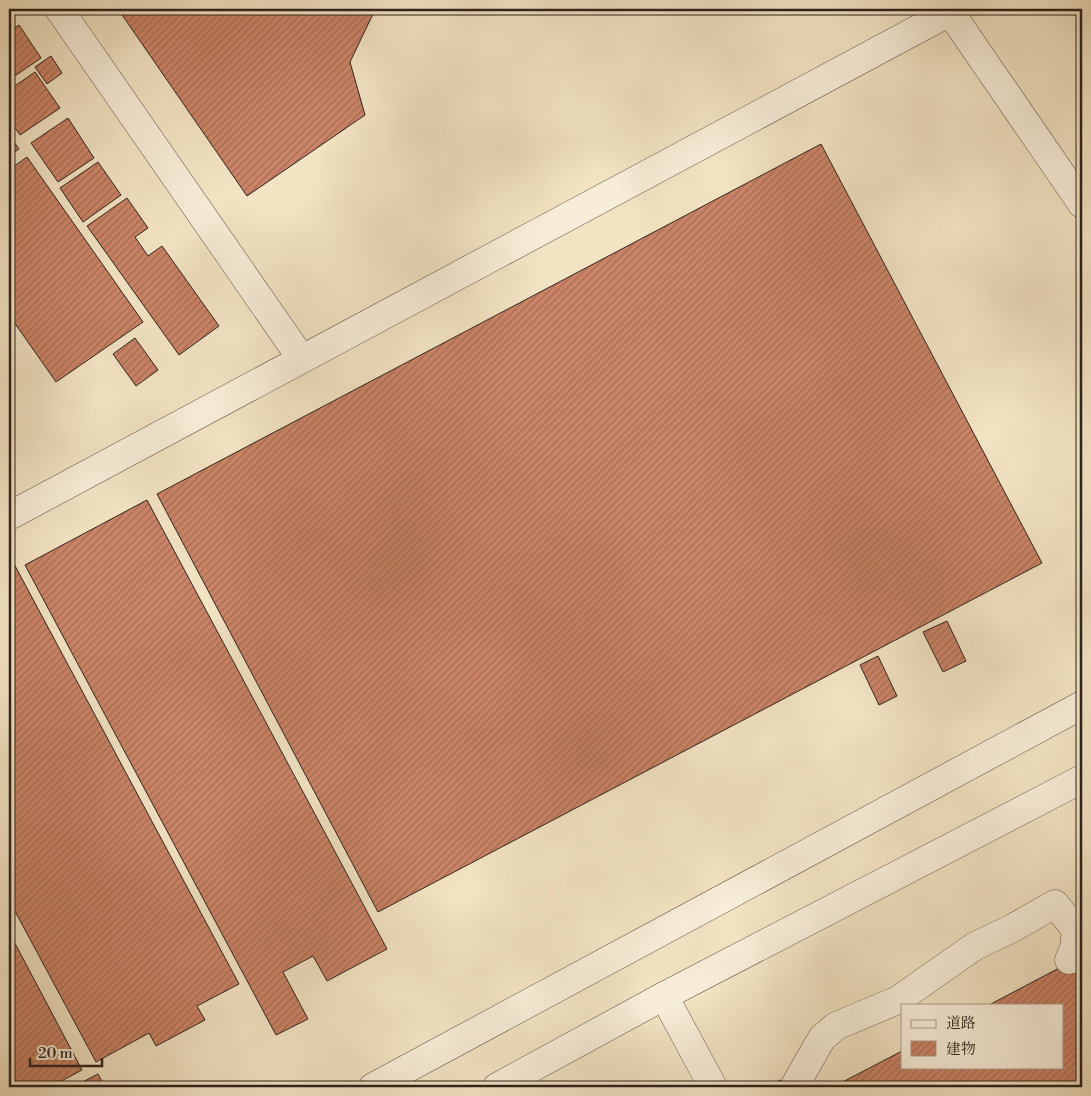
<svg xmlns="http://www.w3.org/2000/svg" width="1091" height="1096" viewBox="0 0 1091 1096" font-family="'Libre Bodoni','Noto Serif JP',serif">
<defs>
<pattern id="building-hatch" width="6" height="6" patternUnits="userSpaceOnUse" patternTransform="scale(1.25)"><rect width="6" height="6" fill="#cb8467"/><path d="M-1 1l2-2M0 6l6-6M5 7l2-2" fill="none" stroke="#a56c54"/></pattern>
</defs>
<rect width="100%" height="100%" fill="#f2e3c3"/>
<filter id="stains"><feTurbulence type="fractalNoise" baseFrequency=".004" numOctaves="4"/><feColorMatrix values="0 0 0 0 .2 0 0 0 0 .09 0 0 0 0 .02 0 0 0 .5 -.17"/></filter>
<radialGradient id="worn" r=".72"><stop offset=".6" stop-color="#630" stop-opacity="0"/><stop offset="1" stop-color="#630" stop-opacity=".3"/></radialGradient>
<g fill="url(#building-hatch)" stroke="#2f221d">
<polygon points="118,9 381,9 373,14 350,62 365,115 247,196"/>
<polygon points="19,25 41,58 9,80 9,32"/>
<polygon points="51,56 62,73 47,84 35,67"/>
<polygon points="35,72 60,108 20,135 9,119 9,90"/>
<polygon points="68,118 94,158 58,182 31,143"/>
<polygon points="9,135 19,149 9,156"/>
<polygon points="821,144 1042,563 378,912 157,494"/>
<polygon points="27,157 143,322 56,382 9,315 9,170"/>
<polygon points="98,162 121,195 83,222 60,188"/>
<polygon points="127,198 148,228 135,237 148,256 162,246 219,326 179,355 87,226"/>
<polygon points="135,338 158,370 136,386 113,354"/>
<polygon points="147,500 387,949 327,981 313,956 283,972 308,1019 276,1035 25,565"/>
<polygon points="13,562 239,984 197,1006 205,1020 156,1046 149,1033 96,1062 9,900 9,564"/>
<polygon points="947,621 966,661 943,672 923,632"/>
<polygon points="878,656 897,696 879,705 860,665"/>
<polygon points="9,932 82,1070 50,1087 9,1087"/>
<polygon points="1082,956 1082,1087 833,1087 902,1051 902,1067 1062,1067 1062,1005 989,1005"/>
<polygon points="98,1074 105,1087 73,1087"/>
<polygon points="780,1080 784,1087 767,1087"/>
</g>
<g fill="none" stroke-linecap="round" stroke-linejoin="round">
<defs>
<g id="minor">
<polyline points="59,9 301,358"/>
<polyline points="948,9 1082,204"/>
<polyline points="9,516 950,12"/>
<polyline points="664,996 713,1087"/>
<polyline points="373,1087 1082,705"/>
<polyline points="497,1087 664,996 1082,779"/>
<polyline points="794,1087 822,1038 836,1026 898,1000 975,946 1011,929 1055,904 1076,930 1074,948 1069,960"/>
</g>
</defs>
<use href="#minor" stroke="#605246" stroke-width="29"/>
<use href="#minor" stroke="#f7edd8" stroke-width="28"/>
</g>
<rect width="1091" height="1096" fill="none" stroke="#f2e3c3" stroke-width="30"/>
<rect x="10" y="10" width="1071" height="1076" fill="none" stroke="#2f221d" stroke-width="2.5"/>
<rect x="15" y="15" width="1061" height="1066" fill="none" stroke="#2f221d"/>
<rect x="901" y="1004" width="162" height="65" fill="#f7edd8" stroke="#a79c8d"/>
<rect x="911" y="1020" width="25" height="8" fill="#f7edd8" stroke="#a79c8d"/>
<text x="946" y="1028" font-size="15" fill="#2f221d">道路</text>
<rect x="911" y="1041" width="25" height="15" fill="url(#building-hatch)" stroke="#a79c8d"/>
<text x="946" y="1054" font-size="15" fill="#2f221d">建物</text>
<path d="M30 1058v8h72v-8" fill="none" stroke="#2f221d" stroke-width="2.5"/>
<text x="38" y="1058" font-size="15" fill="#2f221d" stroke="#f7edd8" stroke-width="4" paint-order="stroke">20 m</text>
<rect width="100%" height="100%" filter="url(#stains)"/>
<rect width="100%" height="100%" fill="url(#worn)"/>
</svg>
